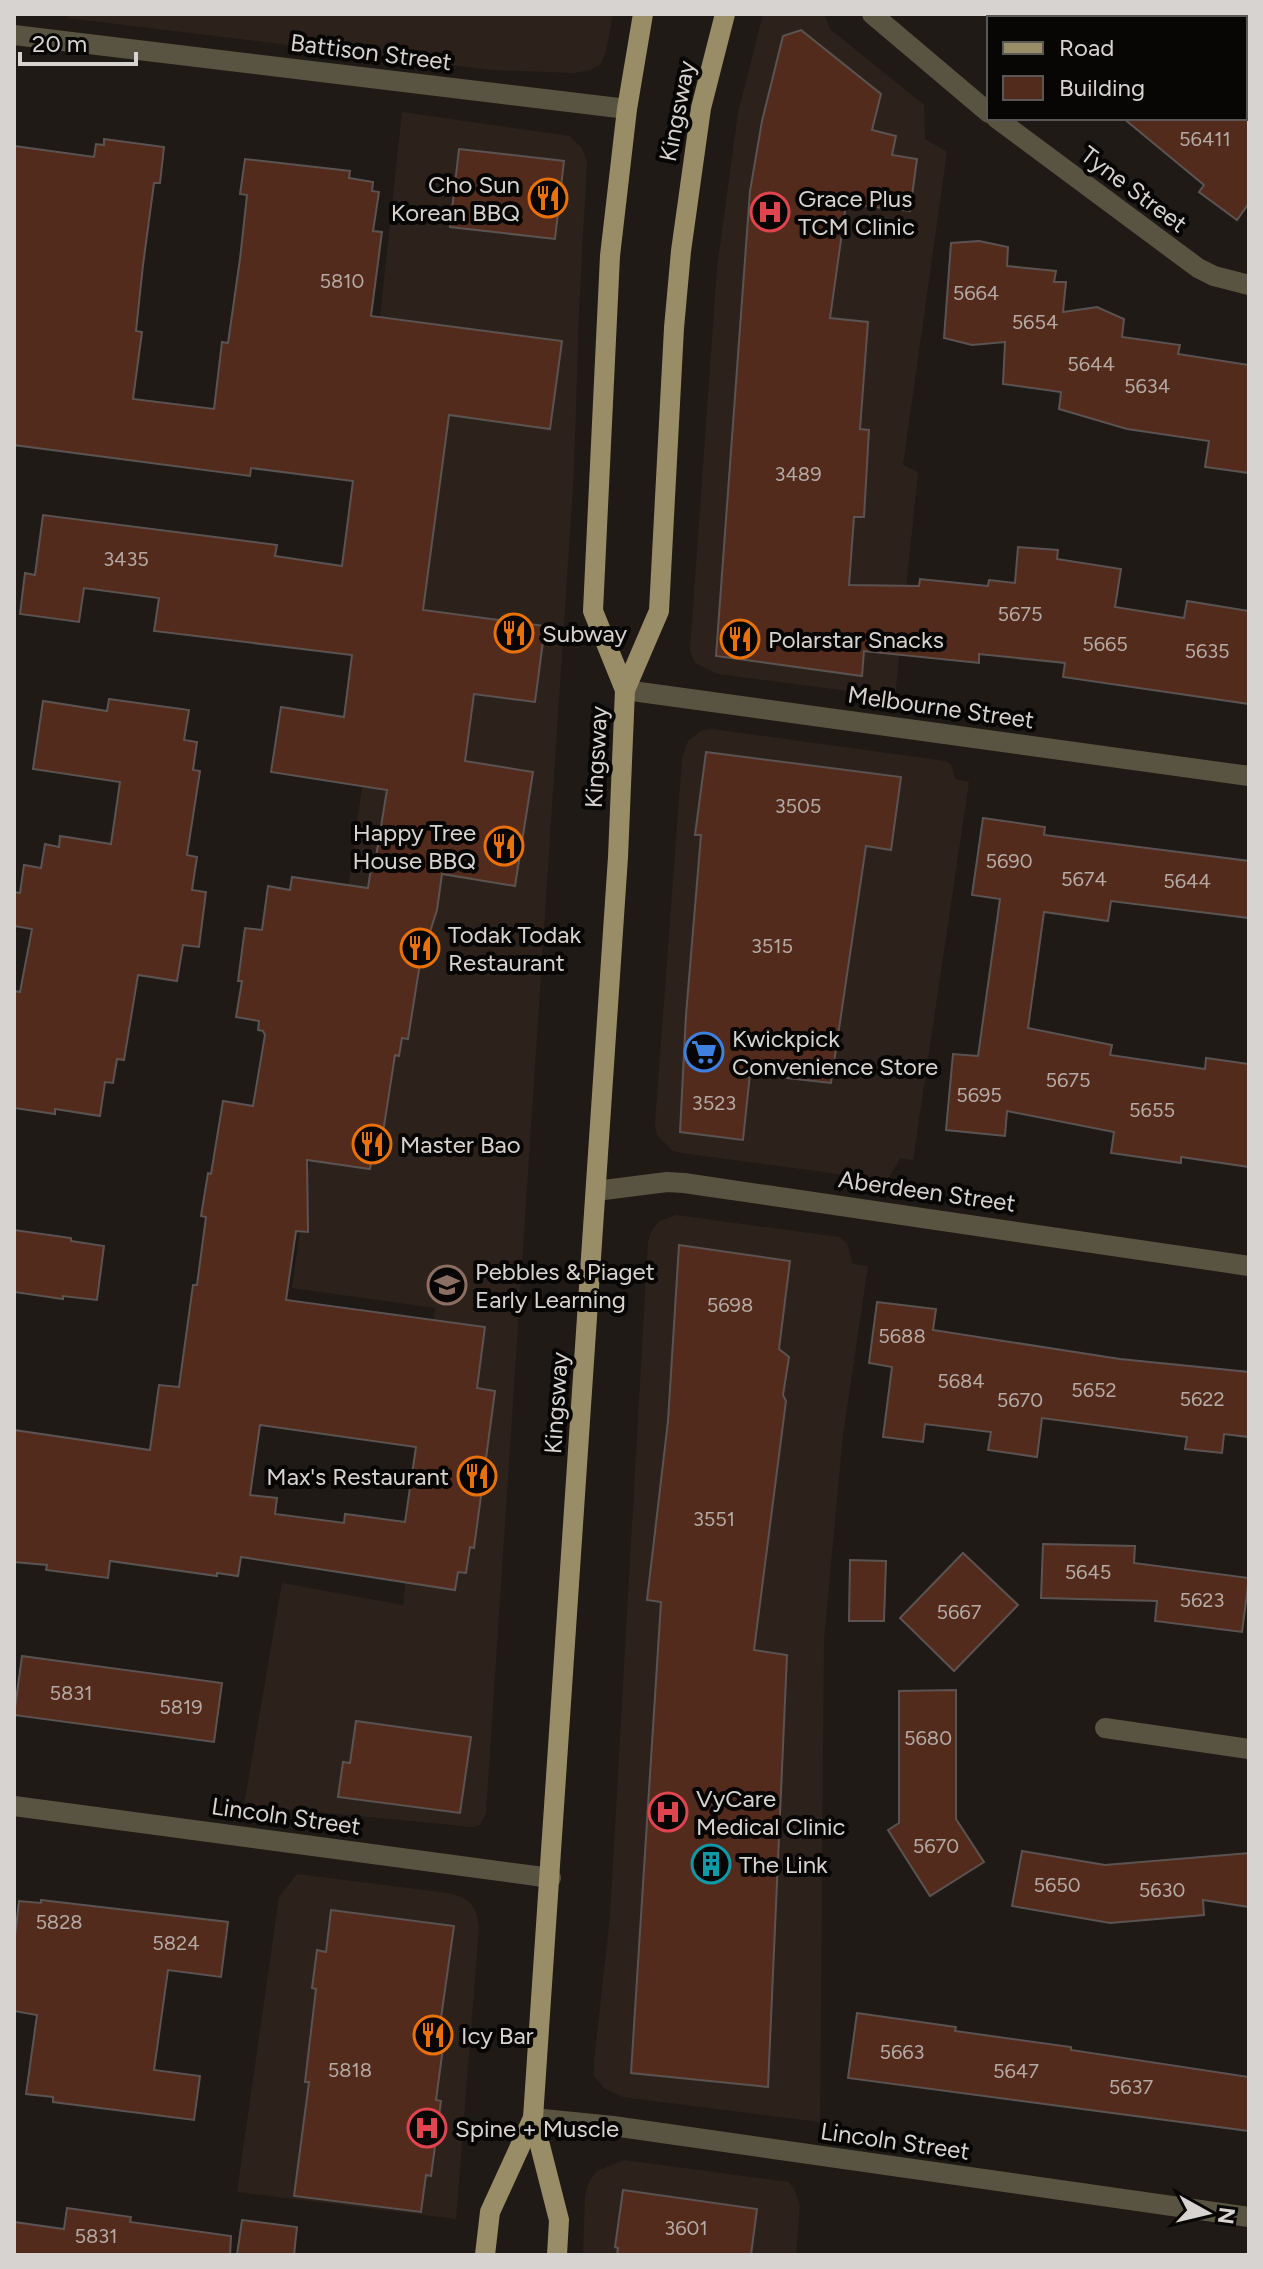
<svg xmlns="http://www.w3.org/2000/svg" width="1263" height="2269" viewBox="0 0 1263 2269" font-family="Figtree,sans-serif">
<rect width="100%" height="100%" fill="#1f1a16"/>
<g fill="#2c221b">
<polygon points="69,14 613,14 606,52 600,65 590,70 575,73 492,70 68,18"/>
<polygon points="763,14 824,14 830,29 924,105 925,139 947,152 903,465 918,472 895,697 718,674 695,663 690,651 717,268 738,113"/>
<polygon points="402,112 569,136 581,147 587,161 579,310 574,471 486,1813 480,1825 473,1827 244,1805 282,1583 403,1605 435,1308 292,1288 414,415 370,410"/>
<polygon points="712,729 945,761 951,764 955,779 969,782 913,1160 900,1158 889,1177 884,1180 681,1153 673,1151 657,1135 655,1124 682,759 688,741 701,731"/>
<polygon points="676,1215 839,1237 847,1243 853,1264 868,1266 843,1435 824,1639 820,2122 623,2097 604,2088 594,2076 594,2062 610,1916 648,1242 651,1232 658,1222"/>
<polygon points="297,1874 448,1893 464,1898 472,1905 477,1915 479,1928 456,2219 237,2192 279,1897"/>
<polygon points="624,2160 789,2182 794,2189 800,2205 796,2255 583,2255 585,2195 590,2180 597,2171"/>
</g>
<g fill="#532b1c" stroke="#5b5351" stroke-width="2" fill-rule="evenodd">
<polygon points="801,30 881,94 872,130 896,136 892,155 917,159 910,211 846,204 830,318 868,322 860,429 869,430 864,517 854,517 849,585 919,586 920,579 988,586 989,580 1015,583 1018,547 1058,550 1057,559 1121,569 1115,607 1184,618 1187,601 1249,611 1249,704 1063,677 1065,663 979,654 979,663 864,651 862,676 716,656 750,191 762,121 783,36"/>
<polygon points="1123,118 1249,118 1249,203 1237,220 1199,192 1204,185"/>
<path d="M104,139L164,147L160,183H154L143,265L136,331L142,332L133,399L214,409L222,342L228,343L240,259L247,195L240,194L245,159L350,171L349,178L373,182L372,191L379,192L373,231L382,232L371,316L562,341L550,429L449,415L423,610L545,626L535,702L474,694L465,761L533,772L515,886L442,874L437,910L420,963L408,1039L402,1038L399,1056L395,1055L380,1152L373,1151L370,1169L307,1160L308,1232L296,1231L286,1300L485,1327L477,1388L495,1391L474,1548L470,1547L466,1573L458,1572L455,1590L241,1557L238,1576L217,1573V1576L110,1561L108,1578L46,1570L47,1565L14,1562V1430L150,1450L159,1385L179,1387L193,1285H197L206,1217L201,1216L208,1173L211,1174L223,1101L253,1106L265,1035L263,1031L258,1030L259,1021L236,1017L242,981H238L245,928L262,930L268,886L290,890L292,877L368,888L371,868L374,869L387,790L271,772L281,707L344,717L352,655L154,631L159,598L84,588L79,622L20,614L25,573L35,575L43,515L277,545L275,556L342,566L353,481L251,468L250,476L14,445V146L94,157L96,144L104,145ZM260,1425L416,1447L405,1522L345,1514L344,1523L275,1514L277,1498L250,1495Z"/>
<polygon points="459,149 564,161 555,239 450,227"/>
<polygon points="979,241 1008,247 1007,266 1056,271 1054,282 1066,282 1063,312 1097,307 1124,319 1122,337 1180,345 1178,354 1249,365 1249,473 1205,467 1209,441 1127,429 1059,409 1061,392 1003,384 1005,342 972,345 944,338 951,243"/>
<polygon points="109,699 189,710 184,740 197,742 193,770 200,771 187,855 197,857 192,890 206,892 199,947 183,945 177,981 138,975 124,1060 117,1059 113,1083 105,1082 100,1116 55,1109 55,1114 14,1108 14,991 20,992 32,929 14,926 14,892 20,893 24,865 41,868 45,844 59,847 60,836 111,844 120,782 33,769 43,701 107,711"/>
<polygon points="706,752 901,777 891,850 866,846 831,1083 750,1074 743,1140 680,1132 686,1015 701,835 695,835"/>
<polygon points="983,818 1045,827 1044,835 1249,861 1249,918 1111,901 1108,921 1044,912 1028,1028 1112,1045 1110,1055 1205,1069 1206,1058 1249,1064 1249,1167 1181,1157 1181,1163 1111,1153 1114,1132 1007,1111 1005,1136 946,1130 953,1054 978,1056 1000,899 972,895"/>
<polygon points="14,1230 71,1238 71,1241 104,1246 97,1300 63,1296 63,1299 14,1292"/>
<polygon points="679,1245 790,1261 779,1349 789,1357 783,1395 786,1401 754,1650 787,1655 768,2087 631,2073 661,1602 647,1600 668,1421"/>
<polygon points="877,1302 936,1309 933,1330 1120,1359 1249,1372 1249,1437 1224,1434 1222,1453 1185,1449 1187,1437 1042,1418 1037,1457 988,1450 991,1432 925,1424 923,1442 883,1437 892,1367 869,1363"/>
<polygon points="1043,1544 1135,1546 1134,1563 1249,1578 1242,1632 1155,1621 1157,1601 1041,1598"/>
<polygon points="963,1553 1018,1605 954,1671 900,1618"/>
<polygon points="850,1560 886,1561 884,1621 849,1621"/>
<polygon points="22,1656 222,1683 214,1742 14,1715"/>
<polygon points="956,1690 956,1819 984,1862 930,1896 888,1830 899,1823 899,1691"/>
<polygon points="356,1721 471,1737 460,1813 338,1797 343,1762 350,1763"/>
<polygon points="1022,1851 1105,1865 1249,1853 1249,1907 1203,1900 1204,1915 1110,1923 1012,1906"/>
<polygon points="41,1900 228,1922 221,1977 168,1970 154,2070 200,2076 194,2120 53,2102 53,2097 26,2094 37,2015 14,2011 14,1945 19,1901 41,1903"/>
<polygon points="331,1910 454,1926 440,2025 446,2025 436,2100 441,2101 431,2176 426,2175 421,2212 294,2196 309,2082 305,2082 316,1989 312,1988 317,1950 326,1952"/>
<polygon points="857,2013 956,2027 955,2031 1071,2047 1071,2050 1249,2077 1249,2131 848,2078"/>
<polygon points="623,2190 757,2209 751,2255 617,2255 618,2248 615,2247"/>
<polygon points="67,2208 131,2217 130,2222 231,2236 230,2255 14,2255 14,2222 64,2229"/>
<polygon points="242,2220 297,2227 294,2255 237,2255"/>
</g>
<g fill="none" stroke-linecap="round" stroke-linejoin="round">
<g stroke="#595442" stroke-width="20">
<polyline points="872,14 989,113"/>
<polyline points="14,35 627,109"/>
<polyline points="996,118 1198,268 1214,276 1249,285"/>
<polyline points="625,690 1249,776"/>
<polyline points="596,1191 667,1182 684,1183 1249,1266"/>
<polyline points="1105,1728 1249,1749"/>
<polyline points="14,1806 551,1878"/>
<polyline points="533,2118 613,2126 1249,2217"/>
</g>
<g stroke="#988d67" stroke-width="20">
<polyline points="625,690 593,611 610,256 627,109 643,14"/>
<polyline points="485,2255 490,2212 533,2118"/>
<polyline points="557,2255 559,2220 533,2118 618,857 625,690 659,611 674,328 681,251 701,108 725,14"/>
</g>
</g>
<defs>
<symbol id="restaurant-ring" viewBox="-11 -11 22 22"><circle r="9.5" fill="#070605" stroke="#e8710a" stroke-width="1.5"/><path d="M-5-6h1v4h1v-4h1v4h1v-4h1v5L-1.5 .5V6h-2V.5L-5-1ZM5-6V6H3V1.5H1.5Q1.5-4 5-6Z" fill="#e8710a"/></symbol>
<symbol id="hospital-ring" viewBox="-11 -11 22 22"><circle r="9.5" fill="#070605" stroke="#e0444e" stroke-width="1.5"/><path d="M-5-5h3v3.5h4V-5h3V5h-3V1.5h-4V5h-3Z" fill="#e0444e"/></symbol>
<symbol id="supermarket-ring" viewBox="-11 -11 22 22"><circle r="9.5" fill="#070605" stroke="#3f7fe0" stroke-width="1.5"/><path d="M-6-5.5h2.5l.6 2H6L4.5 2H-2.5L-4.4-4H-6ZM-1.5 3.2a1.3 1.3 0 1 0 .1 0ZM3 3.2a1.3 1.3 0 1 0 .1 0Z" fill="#3f7fe0"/></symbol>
<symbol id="school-ring" viewBox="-11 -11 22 22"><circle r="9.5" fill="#070605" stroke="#8d6e63" stroke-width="1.5"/><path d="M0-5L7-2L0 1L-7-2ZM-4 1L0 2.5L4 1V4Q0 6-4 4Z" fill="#8d6e63"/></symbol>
<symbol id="building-ring" viewBox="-11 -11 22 22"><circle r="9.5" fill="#070605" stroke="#0f9aa8" stroke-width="1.5"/><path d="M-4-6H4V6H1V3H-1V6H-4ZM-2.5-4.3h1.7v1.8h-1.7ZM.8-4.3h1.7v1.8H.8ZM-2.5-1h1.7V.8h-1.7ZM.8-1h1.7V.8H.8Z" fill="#0f9aa8"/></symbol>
</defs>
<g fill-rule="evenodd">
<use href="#restaurant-ring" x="526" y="176" width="44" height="44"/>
<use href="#hospital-ring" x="748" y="190" width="44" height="44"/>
<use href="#restaurant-ring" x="492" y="611" width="44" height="44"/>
<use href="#restaurant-ring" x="718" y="617" width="44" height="44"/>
<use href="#restaurant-ring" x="482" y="824" width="44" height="44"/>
<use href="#restaurant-ring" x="398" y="926" width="44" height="44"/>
<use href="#supermarket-ring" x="682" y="1030" width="44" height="44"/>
<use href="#restaurant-ring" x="350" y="1122" width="44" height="44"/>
<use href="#school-ring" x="425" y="1263" width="44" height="44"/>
<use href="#restaurant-ring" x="455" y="1454" width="44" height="44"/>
<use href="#hospital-ring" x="646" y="1790" width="44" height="44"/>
<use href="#building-ring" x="689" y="1842" width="44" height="44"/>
<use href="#restaurant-ring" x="411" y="2013" width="44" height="44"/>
<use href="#hospital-ring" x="405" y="2106" width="44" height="44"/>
</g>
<g text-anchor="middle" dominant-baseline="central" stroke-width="8" stroke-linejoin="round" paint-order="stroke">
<g font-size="20" fill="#b5a9a3">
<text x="1205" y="139">56411</text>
<text x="342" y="281">5810</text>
<text x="976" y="293">5664</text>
<text x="1035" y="322">5654</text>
<text x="1091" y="364">5644</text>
<text x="1147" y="386">5634</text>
<text x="798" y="474">3489</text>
<text x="126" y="559">3435</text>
<text x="1020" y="614">5675</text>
<text x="1105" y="644">5665</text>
<text x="1207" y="651">5635</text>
<text x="798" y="806">3505</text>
<text x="1009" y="861">5690</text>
<text x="1084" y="879">5674</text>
<text x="1187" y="881">5644</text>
<text x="772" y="946">3515</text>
<text x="1068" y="1080">5675</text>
<text x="979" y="1095">5695</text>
<text x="714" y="1103">3523</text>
<text x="1152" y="1110">5655</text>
<text x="730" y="1305">5698</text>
<text x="902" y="1336">5688</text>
<text x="961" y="1381">5684</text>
<text x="1094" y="1390">5652</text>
<text x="1202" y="1399">5622</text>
<text x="1020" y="1400">5670</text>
<text x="714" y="1519">3551</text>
<text x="1088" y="1572">5645</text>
<text x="1202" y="1600">5623</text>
<text x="959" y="1612">5667</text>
<text x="71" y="1693">5831</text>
<text x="181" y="1707">5819</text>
<text x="928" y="1738">5680</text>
<text x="936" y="1846">5670</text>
<text x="1057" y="1885">5650</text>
<text x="1162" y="1890">5630</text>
<text x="59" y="1922">5828</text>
<text x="176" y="1943">5824</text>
<text x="902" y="2052">5663</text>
<text x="350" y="2070">5818</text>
<text x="1016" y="2071">5647</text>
<text x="1131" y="2087">5637</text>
<text x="686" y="2228">3601</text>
<text x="96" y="2236">5831</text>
</g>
<g font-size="24" fill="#d6d3d0" stroke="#070605">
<text transform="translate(371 52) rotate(7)">Battison Street</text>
<text transform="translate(677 111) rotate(-79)">Kingsway</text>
<text transform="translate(1134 189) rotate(37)">Tyne Street</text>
<text transform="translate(941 707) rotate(8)">Melbourne Street</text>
<text transform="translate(596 757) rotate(-87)">Kingsway</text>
<text transform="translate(927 1191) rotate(8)">Aberdeen Street</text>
<text transform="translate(556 1403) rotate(-86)">Kingsway</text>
<text transform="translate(286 1816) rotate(8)">Lincoln Street</text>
<text transform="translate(895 2141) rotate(8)">Lincoln Street</text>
</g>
<g font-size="24" fill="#d6d3d0" stroke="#070605" text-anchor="start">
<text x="520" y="184" text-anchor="end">Cho Sun<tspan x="520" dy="28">Korean BBQ</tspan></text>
<text x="798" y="198">Grace Plus<tspan x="798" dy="28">TCM Clinic</tspan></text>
<text x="542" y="633">Subway</text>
<text x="768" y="639">Polarstar Snacks</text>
<text x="476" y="832" text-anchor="end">Happy Tree<tspan x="476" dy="28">House BBQ</tspan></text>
<text x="448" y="934">Todak Todak<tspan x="448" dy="28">Restaurant</tspan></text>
<text x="732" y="1038">Kwickpick<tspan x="732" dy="28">Convenience Store</tspan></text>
<text x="400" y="1144">Master Bao</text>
<text x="475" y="1271">Pebbles &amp; Piaget<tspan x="475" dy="28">Early Learning</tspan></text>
<text x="449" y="1476" text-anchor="end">Max's Restaurant</text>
<text x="696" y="1798">VyCare<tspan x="696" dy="28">Medical Clinic</tspan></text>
<text x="739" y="1864">The Link</text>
<text x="461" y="2035">Icy Bar</text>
<text x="455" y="2128">Spine + Muscle</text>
</g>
</g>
<rect width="1263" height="2269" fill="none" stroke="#d6d3d0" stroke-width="32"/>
<rect x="987" y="16" width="260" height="104" fill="#070605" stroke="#5a5856" stroke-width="2"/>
<rect x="1003" y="42" width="40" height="12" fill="#988d67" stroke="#5a5856" stroke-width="2"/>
<text x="1059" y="56" font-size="24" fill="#d6d3d0">Road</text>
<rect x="1003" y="76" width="40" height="24" fill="#532b1c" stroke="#5a5856" stroke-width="2"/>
<text x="1059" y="96" font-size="24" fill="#d6d3d0">Building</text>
<g transform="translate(1207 2213) rotate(98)" stroke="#070605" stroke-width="6" paint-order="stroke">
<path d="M0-6L14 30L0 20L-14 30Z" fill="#d6d3d0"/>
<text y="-12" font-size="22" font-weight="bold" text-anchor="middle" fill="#d6d3d0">N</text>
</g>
<path d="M20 52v12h116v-12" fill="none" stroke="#d6d3d0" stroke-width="4"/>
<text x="32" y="52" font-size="24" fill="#d6d3d0" stroke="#070605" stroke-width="6" paint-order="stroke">20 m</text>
</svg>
